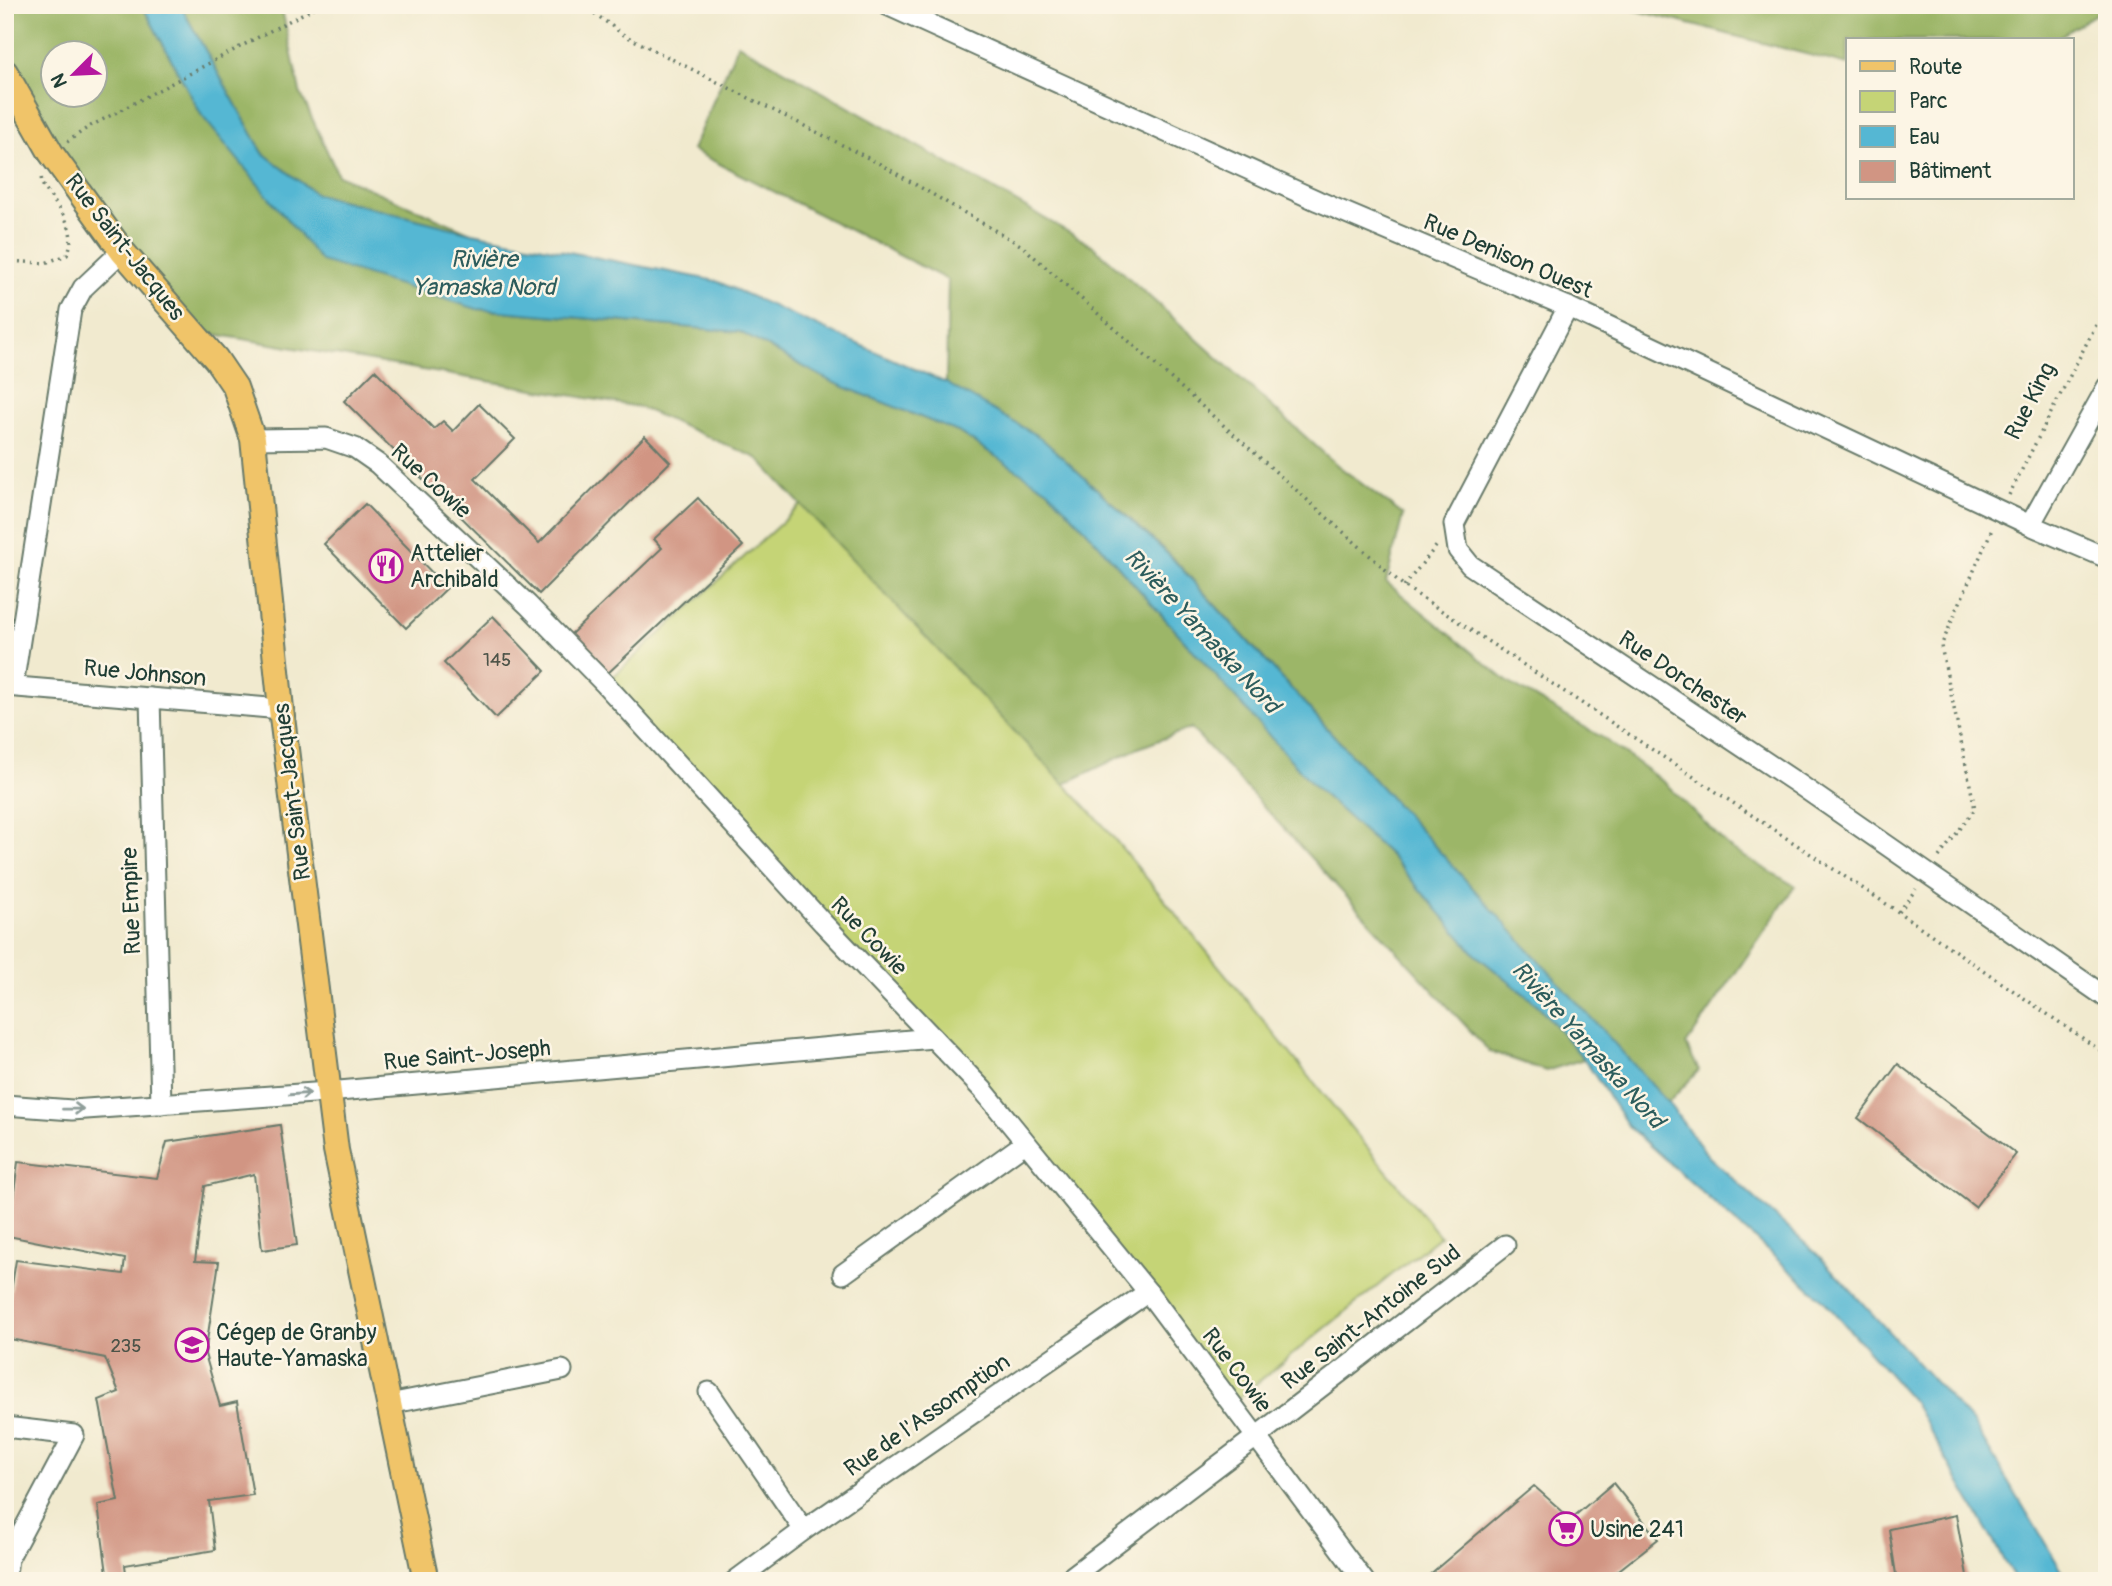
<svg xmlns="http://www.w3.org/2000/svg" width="2112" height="1586" viewBox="0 0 2112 1586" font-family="Pangolin,sans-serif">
<rect width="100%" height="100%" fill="#fcf5e5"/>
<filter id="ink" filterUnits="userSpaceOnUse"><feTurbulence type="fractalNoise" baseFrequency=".0143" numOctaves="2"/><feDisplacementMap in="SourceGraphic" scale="14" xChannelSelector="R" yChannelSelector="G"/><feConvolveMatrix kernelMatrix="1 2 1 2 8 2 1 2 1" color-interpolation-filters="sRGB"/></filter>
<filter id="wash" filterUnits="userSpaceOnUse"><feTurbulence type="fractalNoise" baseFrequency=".00686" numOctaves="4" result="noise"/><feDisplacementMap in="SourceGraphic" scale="28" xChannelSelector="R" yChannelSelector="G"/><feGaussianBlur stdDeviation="1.57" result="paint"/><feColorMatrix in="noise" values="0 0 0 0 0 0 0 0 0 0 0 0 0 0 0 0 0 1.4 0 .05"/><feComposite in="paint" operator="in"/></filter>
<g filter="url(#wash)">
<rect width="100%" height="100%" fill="#f1eacf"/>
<polygon fill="#c5d476" stroke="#728855" stroke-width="2" points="802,504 1103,825 1440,1236 1232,1403 983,1090 605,684"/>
<g fill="#9cb667" stroke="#5e7a4e" stroke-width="2" fill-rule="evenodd">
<path d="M5,5H142L202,116L477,309L740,332L832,382L958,432L1048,490L1085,529L1315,787L1390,855L1476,955L1539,1006L1584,1059L1546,1071L1489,1051L1191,728L1136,749L1064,784L757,458L639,407L196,331L122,251L5,66ZM52,52H94V94H52Z"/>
<polygon points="180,5 281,5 300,92 338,175 471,233 316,194 263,153"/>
<polygon points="1615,5 2107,5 2107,7 2054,40 1848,40 1848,65"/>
<polygon points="738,44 1093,246 1337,465 1403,515 1386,582 1508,682 1603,738 1665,783 1731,849 1795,886 1686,1045 1699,1070 1668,1103 1170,555 1041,438 946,383 948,280 692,150"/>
</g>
<polygon fill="#55b7d3" stroke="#3a7a84" stroke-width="2" points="142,5 180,5 263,153 316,194 472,233 716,281 946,383 1041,438 1170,556 1635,1066 1668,1103 1708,1156 1818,1255 1973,1423 2068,1581 2016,1581 1913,1401 1824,1301 1629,1127 1584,1059 1539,1006 1476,955 1390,855 1315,787 1085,529 1048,490 958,432 832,382 740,332 477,309 321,261 202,116"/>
<g id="blocks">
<g fill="#d19583">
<polygon points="375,370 434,429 443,421 453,431 479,404 515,439 475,479 539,543 645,436 670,462 539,594 344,401"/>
<polygon points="698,498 743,546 607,674 570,635 662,548 654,539"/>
<polygon points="365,504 447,588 406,628 324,544"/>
<polygon points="493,616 545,671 496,718 444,663"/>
<polygon points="1898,1064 2016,1154 1975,1207 1858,1118"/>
<polygon points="280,1125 297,1245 262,1250 254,1174 205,1186 195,1261 219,1262 205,1354 220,1406 237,1402 253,1495 209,1501 215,1550 125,1565 127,1581 108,1581 98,1505 118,1501 99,1400 119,1392 105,1358 5,1338 5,1329 16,1260 123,1274 125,1259 8,1236 18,1162 157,1178 167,1142"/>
<polygon points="1613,1483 1658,1539 1605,1581 1422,1581 1534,1486 1571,1519"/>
<polygon points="1956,1515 1968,1581 1897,1581 1889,1529"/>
</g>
</g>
</g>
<g filter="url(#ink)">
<use href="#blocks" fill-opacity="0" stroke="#687a6a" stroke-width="2"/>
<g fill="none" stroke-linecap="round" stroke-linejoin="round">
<defs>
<g id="minor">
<polyline points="887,5 1318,201 1568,307 2030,525 2107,558"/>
<polyline points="1568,307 1454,524 1458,550 1470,565 1800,785 2107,998"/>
<polyline points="253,439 326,438 355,448 378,464 528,605 605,684 823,923 983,1090 1148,1292 1364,1581"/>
<polyline points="2030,525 2107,387"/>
<polyline points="5,686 281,709"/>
<polyline points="13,686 71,310 83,288 122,251"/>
<polyline points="150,698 161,1104"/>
<polyline points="5,1105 72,1110 328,1092 933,1038"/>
<polyline points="843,1274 1025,1143"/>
<polyline points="709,1392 804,1530"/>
<polyline points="389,1404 562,1370"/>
<polyline points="5,1427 74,1435 8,1559 5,1581"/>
<polyline points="735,1581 804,1530 1148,1292"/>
<polyline points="1066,1581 1256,1437 1505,1245"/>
</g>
<polyline id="major" points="5,72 51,153 122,251 216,359 235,387 253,439 281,709 336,1150 426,1581"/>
</defs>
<use href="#minor" stroke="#687a6a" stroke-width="23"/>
<use href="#major" stroke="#687a6a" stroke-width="28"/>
<g stroke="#687a6a" stroke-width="3.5" stroke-dasharray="2 5" stroke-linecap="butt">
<polyline points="583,5 624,35 878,163 1022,246 1404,586 1891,907 2107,1055"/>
<polyline points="67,142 87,128 319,5"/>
<path d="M5,261L45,263L67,255C80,227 56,207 42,184L41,176"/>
<polyline points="2009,495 2097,323 2107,326"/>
<polyline points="1404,586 1438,544"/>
<polyline points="1939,857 1975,809 1941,646 1993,527"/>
<polyline points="1899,912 1916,889"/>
</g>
<use href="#minor" stroke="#fff" stroke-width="19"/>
<use href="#major" stroke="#f0c469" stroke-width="24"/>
</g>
<defs><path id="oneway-shaft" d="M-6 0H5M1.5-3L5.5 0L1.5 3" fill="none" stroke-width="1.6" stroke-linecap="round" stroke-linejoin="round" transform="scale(1.75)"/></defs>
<g stroke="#8f9e9a">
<use href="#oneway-shaft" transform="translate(300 1094) rotate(-4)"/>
<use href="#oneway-shaft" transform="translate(73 1109) rotate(-1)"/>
</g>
</g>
<defs>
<symbol id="restaurant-ring" viewBox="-11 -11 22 22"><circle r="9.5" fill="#fcf5e5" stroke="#b5179e" stroke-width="1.5"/><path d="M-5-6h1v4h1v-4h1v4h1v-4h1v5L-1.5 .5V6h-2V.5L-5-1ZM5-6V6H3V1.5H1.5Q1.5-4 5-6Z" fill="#b5179e"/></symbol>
<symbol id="university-ring" viewBox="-11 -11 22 22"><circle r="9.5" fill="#fcf5e5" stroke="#b5179e" stroke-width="1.5"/><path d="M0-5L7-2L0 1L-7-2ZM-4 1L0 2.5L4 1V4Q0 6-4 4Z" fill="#b5179e"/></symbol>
<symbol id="supermarket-ring" viewBox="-11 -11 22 22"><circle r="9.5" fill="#fcf5e5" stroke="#b5179e" stroke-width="1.5"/><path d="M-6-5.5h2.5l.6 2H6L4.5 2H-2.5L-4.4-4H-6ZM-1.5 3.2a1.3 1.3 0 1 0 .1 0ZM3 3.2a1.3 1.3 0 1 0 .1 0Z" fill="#b5179e"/></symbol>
</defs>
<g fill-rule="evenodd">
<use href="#restaurant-ring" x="367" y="547" width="38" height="38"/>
<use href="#university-ring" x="173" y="1326" width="38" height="38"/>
<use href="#supermarket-ring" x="1547" y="1510" width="38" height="38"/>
</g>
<g text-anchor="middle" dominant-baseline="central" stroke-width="5" stroke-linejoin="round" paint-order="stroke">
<g font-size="19" fill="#4c5348">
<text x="497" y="660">145</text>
<text x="126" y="1346">235</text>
</g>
<g font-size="23" fill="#1f3d34" stroke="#fcf5e5">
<text transform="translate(125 247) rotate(52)">Rue Saint-Jacques</text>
<text transform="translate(1508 256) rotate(23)">Rue Denison Ouest</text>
<text transform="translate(2030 401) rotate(-63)">Rue King</text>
<text transform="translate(431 481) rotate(42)">Rue Cowie</text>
<text transform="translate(145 673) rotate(5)">Rue Johnson</text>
<text transform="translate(1683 678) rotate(34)">Rue Dorchester</text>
<text transform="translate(292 792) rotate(-97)">Rue Saint-Jacques</text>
<text transform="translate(131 901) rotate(-92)">Rue Empire</text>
<text transform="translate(869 936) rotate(46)">Rue Cowie</text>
<text transform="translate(467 1055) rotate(-5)">Rue Saint-Joseph</text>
<text transform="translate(1371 1317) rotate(-38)">Rue Saint-Antoine Sud</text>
<text transform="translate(1237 1370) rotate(53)">Rue Cowie</text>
<text transform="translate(927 1415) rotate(-35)">Rue de l'Assomption</text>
</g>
<g font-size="23" fill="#1f3d34" stroke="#fcf5e5" text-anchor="start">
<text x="410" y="553">Attelier<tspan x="410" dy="26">Archibald</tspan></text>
<text x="216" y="1332">Cégep de Granby<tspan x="216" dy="26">Haute-Yamaska</tspan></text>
<text x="1590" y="1529">Usine 241</text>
</g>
<g font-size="24" font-style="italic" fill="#2c5c5c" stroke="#fcf5e5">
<text x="484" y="259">Rivière<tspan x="484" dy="28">Yamaska Nord</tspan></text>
<text transform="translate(1202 631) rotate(47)">Rivière Yamaska Nord</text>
<text transform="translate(1588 1045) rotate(48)">Rivière Yamaska Nord</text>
</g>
</g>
<rect width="2112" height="1586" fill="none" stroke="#fcf5e5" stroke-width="28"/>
<rect x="1846" y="38" width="228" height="161" fill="#fcf5e5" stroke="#a4ab9e" stroke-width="2"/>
<rect x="1860" y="61" width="35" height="10" fill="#f0c469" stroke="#a4ab9e" stroke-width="2"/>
<text x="1909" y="74" font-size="21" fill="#1f3d34">Route</text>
<rect x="1860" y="91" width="35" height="21" fill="#c5d476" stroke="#a4ab9e" stroke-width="2"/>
<text x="1909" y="108" font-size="21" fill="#1f3d34">Parc</text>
<rect x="1860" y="126" width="35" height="21" fill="#55b7d3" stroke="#a4ab9e" stroke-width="2"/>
<text x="1909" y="144" font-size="21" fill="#1f3d34">Eau</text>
<rect x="1860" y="161" width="35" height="21" fill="#d19583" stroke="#a4ab9e" stroke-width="2"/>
<text x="1909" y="178" font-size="21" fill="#1f3d34">Bâtiment</text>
<g transform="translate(74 74) rotate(246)"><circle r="33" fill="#fcf5e5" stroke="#a4ab9e" stroke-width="2"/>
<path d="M0-5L12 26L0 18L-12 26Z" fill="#b5179e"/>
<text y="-10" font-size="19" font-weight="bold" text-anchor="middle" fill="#1f3d34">N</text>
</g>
</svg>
